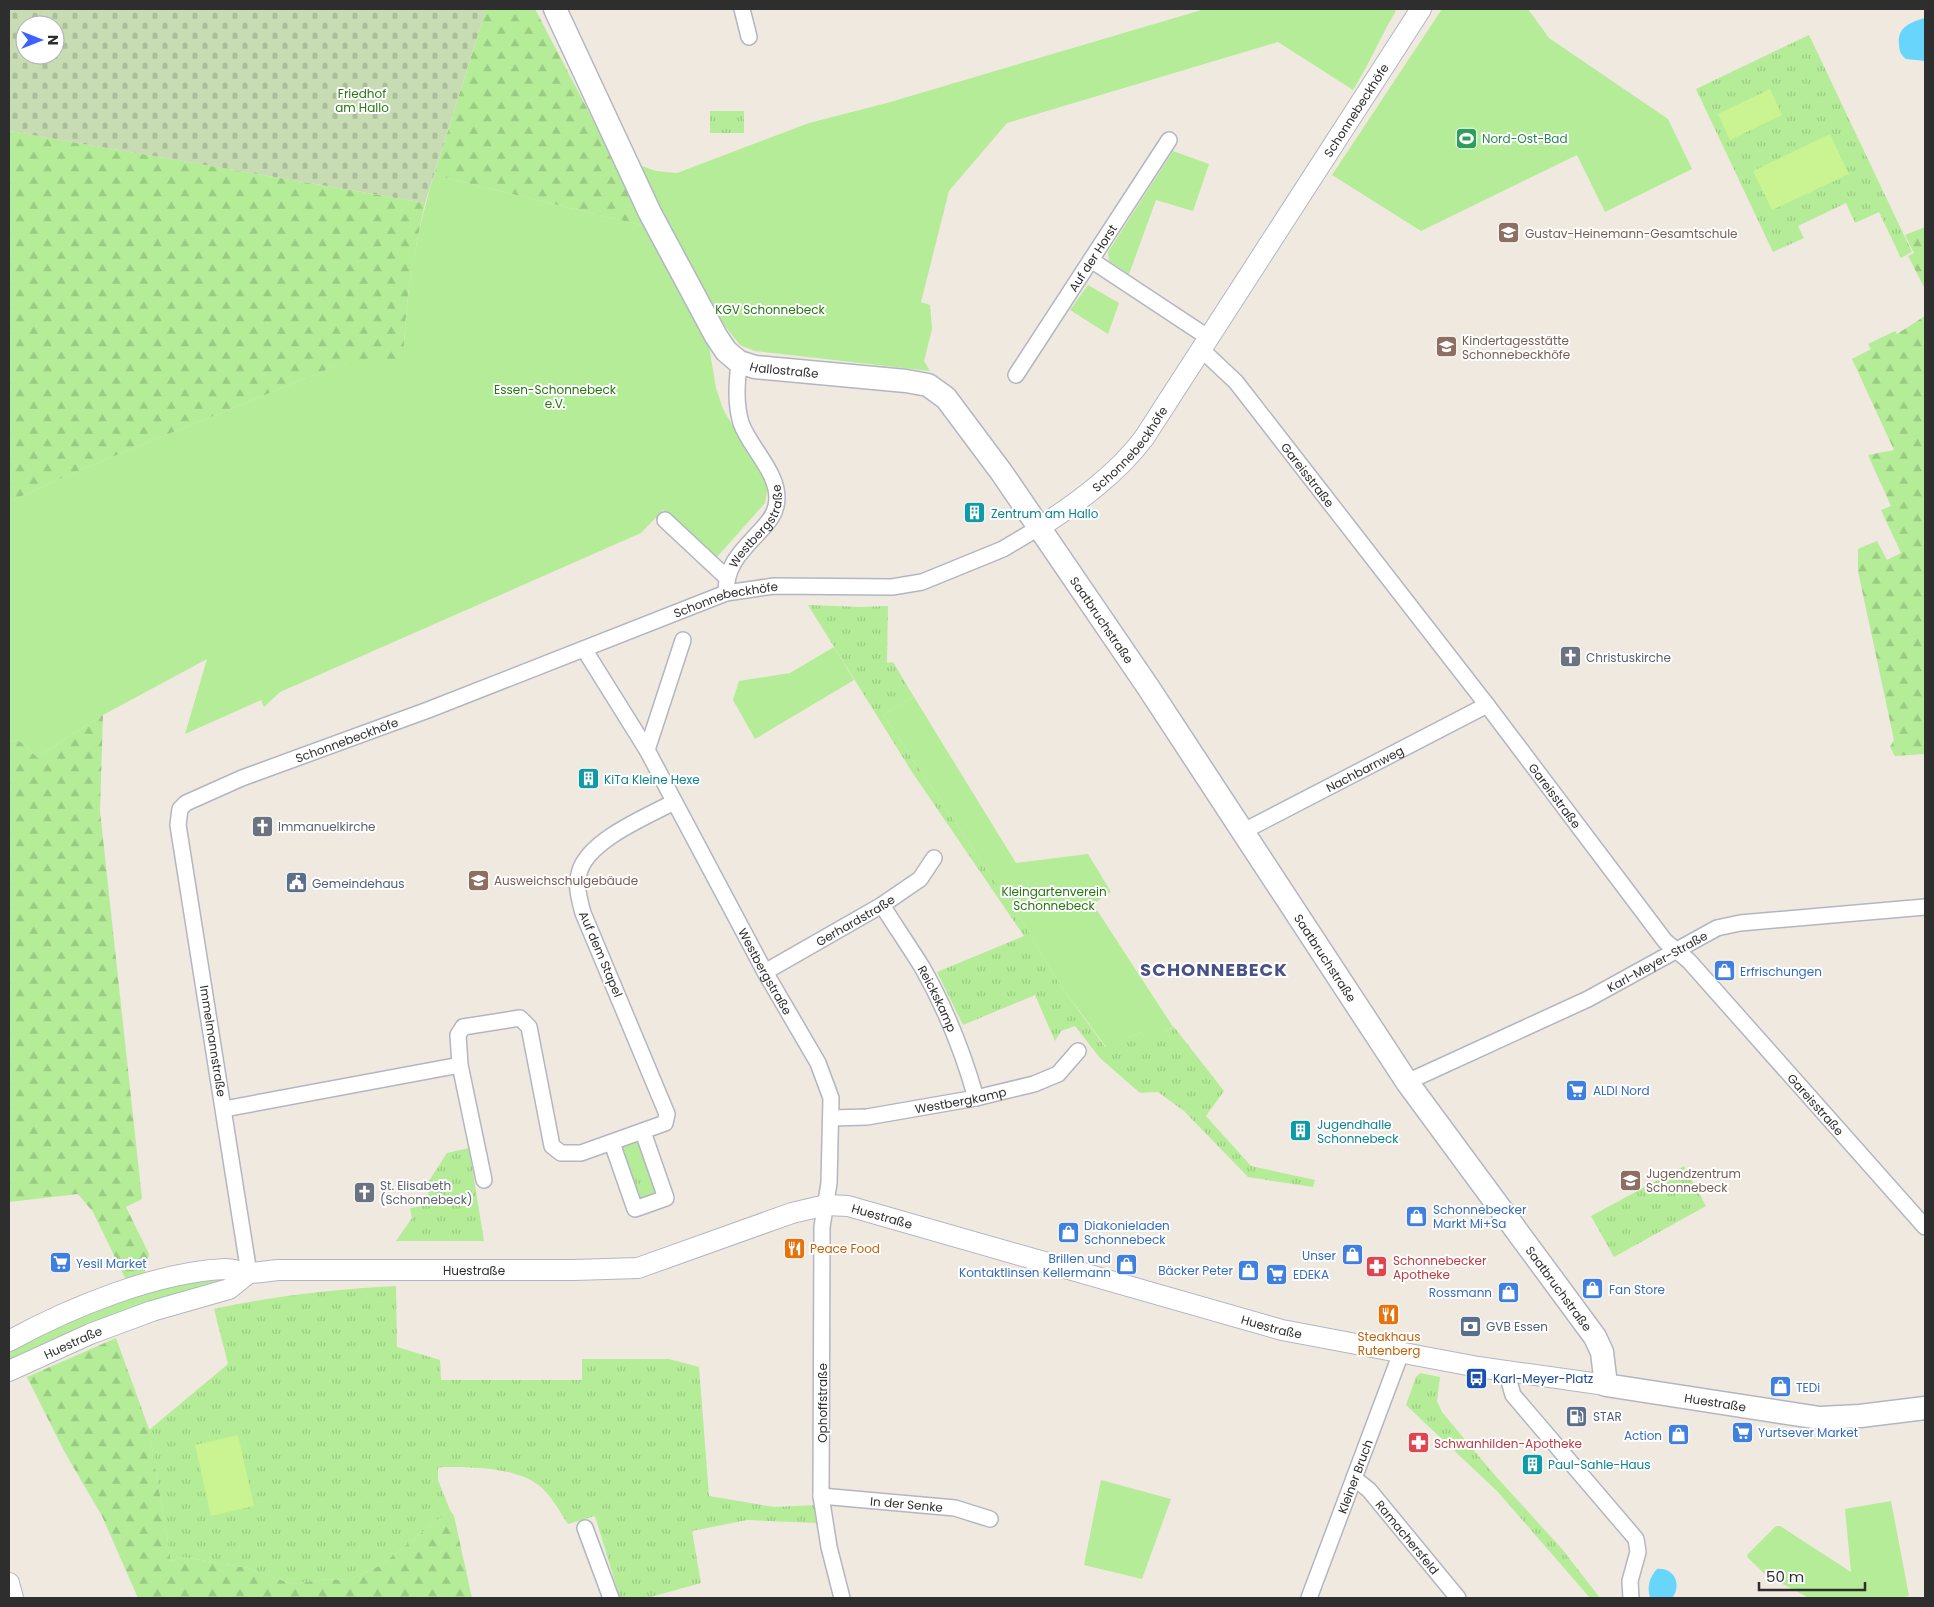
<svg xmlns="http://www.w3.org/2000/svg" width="1934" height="1607" viewBox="0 0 1934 1607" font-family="Poppins,sans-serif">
<defs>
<pattern id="forest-firs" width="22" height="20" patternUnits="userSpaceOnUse" patternTransform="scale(1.25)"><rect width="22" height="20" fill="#b4ec97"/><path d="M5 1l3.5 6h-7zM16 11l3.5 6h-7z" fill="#9bcb82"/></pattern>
<pattern id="cemetery-stones" width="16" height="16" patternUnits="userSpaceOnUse" patternTransform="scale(1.25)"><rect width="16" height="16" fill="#c8dcb4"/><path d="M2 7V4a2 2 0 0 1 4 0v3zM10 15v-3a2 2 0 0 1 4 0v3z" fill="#acbd9b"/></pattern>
<pattern id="park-tufts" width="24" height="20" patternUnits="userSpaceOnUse" patternTransform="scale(1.25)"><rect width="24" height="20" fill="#b4ec97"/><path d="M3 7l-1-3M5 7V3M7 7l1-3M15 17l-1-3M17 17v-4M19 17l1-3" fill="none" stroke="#9bcb82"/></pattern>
</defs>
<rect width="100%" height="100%" fill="#f0e9df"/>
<g fill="#b4ec97">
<path d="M1205,9H1392L1396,11C1380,37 1369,65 1353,90L1278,42L1007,123L949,191L921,302L930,305L932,329L924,361L930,371L755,351L740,345L725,326L682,251L639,165L656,171L677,173L809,123L887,103Z"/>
<polygon points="1442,9 1528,9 1549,38 1668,119 1692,169 1605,212 1577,155 1421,231 1332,175"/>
<polygon points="1173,151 1209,164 1193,211 1156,200 1129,274 1109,261 1108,252"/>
<path d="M434,175L649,227L709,346L716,388L723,409L768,486L765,503L717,557L709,553L663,510L641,533L280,692L264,707L261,700L185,734L207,659L103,715L37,757L18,740L9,742V502L80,470L336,366L404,352C406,291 416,233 434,175Z"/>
<polygon points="1088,285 1119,303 1108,334 1070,310"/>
<polygon points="834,647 854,680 755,739 733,700 739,681 790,673"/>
<polygon points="914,697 1016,863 1088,854 1111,892 1093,904 1173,1027 1147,1041 1141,1032 1106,1047 1058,982 1023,923 883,715"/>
<polygon points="640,1137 662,1197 637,1206 615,1145"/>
<path d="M225,1279L223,1281L159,1299L9,1361V1353C26,1344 42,1333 59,1324C107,1298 170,1284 225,1279Z"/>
<polygon points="1101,1480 1171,1499 1142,1579 1084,1565"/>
<polygon points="1891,1501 1909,1596 1898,1598 1809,1598 1766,1575 1748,1558 1747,1555 1776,1526 1780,1526 1851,1572 1845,1509"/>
</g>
<g fill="url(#forest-firs)">
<polygon points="486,9 535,9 649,227 434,175"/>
<path d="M9,131L425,203C414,253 405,301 404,352L396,360L336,366L80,470L9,502Z"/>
<polygon points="1925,227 1925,289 1908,256 1914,253 1905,235"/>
<polygon points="1925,316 1925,754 1895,756 1890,747 1894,740 1858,571 1858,549 1877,541 1887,560 1901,553 1881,510 1891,506 1868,455 1894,450 1852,359 1871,349 1868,344 1895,331 1897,334"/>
<polygon points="103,715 100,811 142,1199 126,1207 149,1254 144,1276 127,1282 93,1212 78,1194 9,1202 9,742 18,740 37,757"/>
<polygon points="116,1338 149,1429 171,1561 183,1557 248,1568 292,1584 327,1579 348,1580 381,1565 450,1510 454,1516 472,1598 138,1598 102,1516 64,1451 27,1377"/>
</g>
<path fill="url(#cemetery-stones)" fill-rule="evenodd" d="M9,9H486L425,203L9,131ZM25,25H55V55H25Z"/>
<g fill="url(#park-tufts)">
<polygon points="1809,35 1912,252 1901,258 1879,212 1855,223 1846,203 1798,226 1804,238 1773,252 1696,89"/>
<rect x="710" y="111" width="34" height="22"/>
<polygon points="808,605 861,607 888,606 887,663 893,662 914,697 883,715 1023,923 1058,982 1105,1047 1141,1032 1147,1040 1174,1027 1224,1091 1206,1116 1251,1166 1315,1180 1313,1187 1248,1177 1184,1111 1158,1092 1140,1093 1100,1058 1075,1026 1061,1031 1055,1041 1035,995 963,1025 937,972 1024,936 912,772"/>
<polygon points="469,1148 484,1241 396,1241 412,1218 410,1208 430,1205 427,1184 447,1153"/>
<polygon points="646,1160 656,1186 635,1193 626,1167"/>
<polygon points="1684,1166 1706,1206 1614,1257 1591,1216"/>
<path d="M396,1286L397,1347L440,1360L441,1380H582V1359H669L699,1367L709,1496L774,1507L816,1505L818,1523L747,1520L692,1531L701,1583L647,1598H620L595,1516L568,1524C559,1511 551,1494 537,1484C513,1467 471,1467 443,1467L438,1468V1480L450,1510L381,1565L348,1580L327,1579L292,1584L248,1568L183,1557L171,1561L149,1430L228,1364L214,1309C274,1296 334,1289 396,1286Z"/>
<polygon points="1420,1373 1440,1377 1437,1401 1442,1412 1492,1472 1562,1549 1600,1598 1590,1598 1498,1492 1406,1405 1416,1377"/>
</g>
<g fill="#caf491">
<polygon points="1770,89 1782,115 1730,140 1718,114"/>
<polygon points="1830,134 1849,174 1772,210 1753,171"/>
<polygon points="238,1435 254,1506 211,1516 195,1445"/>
</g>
<g fill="#68d5fc">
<path d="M1925,18V61L1906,59C1901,55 1899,51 1899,44C1897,27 1911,22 1925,18Z"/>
<path d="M1657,1569C1675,1567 1682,1586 1672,1598H1650C1647,1586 1649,1578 1657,1569Z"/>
</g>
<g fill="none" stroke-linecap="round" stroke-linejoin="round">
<defs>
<g id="minor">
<polyline points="742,9 749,37"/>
<polyline points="1091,260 1209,338"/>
<path id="s1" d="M1202,350L1236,382L1487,705L1665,941L1689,961L1925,1227"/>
<path id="s2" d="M1016,375L1169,140"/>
<polyline points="665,520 726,577"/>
<path id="s3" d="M726,593C726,563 743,550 762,529C768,522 774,516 776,506C783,476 750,449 741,423C735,402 737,383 739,362"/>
<path id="s4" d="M584,649L647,750L765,972L818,1063L831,1098L829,1183L822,1227L821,1496L829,1547L842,1598"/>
<polyline points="647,750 683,640"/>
<path id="s5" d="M1242,832L1487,705"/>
<path id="s6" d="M882,905C895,926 909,946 922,967C946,1009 963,1052 976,1098"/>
<path id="s7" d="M765,972L882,905L920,879L934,858"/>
<polyline points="460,1065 484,1180"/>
<path id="s8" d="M1407,1082L1588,999L1717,928L1740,923L1925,907"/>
<path d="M224,1109L460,1065L458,1035L463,1027L520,1018L529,1027L552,1146L561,1153H581L665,1123L667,1114L583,913C579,898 575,885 580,870C591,839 646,817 674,802"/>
<path id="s9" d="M831,1118L867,1117L976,1098L1034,1084L1058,1074L1078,1051"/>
<polyline points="612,1143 635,1209 666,1198 643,1132"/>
<path id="s10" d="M249,1273L178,825L180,809L186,803L242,778L428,710L726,593L774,586L892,587L922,582L1003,549L1040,527"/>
<polyline points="1506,1371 1513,1395 1636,1539 1638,1552 1630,1581 1631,1598"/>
<path id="s11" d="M1354,1478L1369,1490L1458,1598"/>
<path id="s12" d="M821,1496L955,1508L990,1519"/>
<polyline points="585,1528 611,1598"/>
<path id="s13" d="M1309,1598L1401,1353"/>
</g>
<g id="tertiary">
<path id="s14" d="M1040,527C1077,503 1117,474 1144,438L1421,9"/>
<path id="s15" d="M9,1341C69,1308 156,1272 225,1269C233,1269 240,1272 248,1273C257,1273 268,1271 278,1270H574L638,1268L792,1213L826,1205L848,1206L1282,1330L1478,1367L1606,1385"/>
<path id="s16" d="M9,1371L90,1334L152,1311L229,1289L249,1273"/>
<polyline points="9,1583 13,1598"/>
</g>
<g id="secondary">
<path id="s17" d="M555,9L650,213L716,336L726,351L739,362L755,367L906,381L928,385L946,398L1002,473L1148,687L1407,1082L1595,1337L1602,1352L1606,1385L1820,1418L1860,1416L1925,1408"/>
</g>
</defs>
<use href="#minor" stroke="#b3b6c2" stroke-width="18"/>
<use href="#tertiary" stroke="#b3b6c2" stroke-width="22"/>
<use href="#secondary" stroke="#b3b6c2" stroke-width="25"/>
<use href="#minor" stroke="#fff" stroke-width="15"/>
<use href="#tertiary" stroke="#fff" stroke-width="20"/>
<use href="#secondary" stroke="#fff" stroke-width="22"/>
</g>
<defs>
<symbol id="stadium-square" viewBox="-11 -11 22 22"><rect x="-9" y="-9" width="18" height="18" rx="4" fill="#2e9e5b" stroke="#fff"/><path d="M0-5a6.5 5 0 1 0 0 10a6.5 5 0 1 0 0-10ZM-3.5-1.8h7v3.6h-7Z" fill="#fff"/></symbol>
<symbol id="school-square" viewBox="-11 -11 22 22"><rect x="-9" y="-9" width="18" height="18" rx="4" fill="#8d6e63" stroke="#fff"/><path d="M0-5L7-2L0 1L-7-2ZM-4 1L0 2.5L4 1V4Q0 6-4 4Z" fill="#fff"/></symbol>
<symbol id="building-square" viewBox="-11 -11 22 22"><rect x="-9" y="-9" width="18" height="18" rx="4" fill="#0f9aa8" stroke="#fff"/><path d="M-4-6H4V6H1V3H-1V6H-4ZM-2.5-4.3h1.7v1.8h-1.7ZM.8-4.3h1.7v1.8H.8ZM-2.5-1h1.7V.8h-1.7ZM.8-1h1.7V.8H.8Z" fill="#fff"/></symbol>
<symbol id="church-square" viewBox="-11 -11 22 22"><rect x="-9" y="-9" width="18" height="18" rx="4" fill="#6b7280" stroke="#fff"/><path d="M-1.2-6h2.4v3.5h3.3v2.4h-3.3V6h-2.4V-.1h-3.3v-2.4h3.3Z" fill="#fff"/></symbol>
<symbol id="civic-square" viewBox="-11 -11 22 22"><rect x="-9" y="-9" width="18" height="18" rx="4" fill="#5c6f8a" stroke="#fff"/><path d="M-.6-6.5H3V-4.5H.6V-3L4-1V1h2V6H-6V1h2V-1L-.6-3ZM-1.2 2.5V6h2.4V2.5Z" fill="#fff"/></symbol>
<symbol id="shop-square" viewBox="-11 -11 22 22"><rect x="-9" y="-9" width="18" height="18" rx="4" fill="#3f7fe0" stroke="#fff"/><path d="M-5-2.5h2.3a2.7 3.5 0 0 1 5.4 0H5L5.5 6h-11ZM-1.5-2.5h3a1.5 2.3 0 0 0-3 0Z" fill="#fff"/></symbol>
<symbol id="supermarket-square" viewBox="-11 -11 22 22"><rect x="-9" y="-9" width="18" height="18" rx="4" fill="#3f7fe0" stroke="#fff"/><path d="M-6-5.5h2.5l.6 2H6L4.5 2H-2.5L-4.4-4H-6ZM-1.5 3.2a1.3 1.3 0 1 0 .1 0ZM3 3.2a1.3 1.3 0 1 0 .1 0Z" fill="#fff"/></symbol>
<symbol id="restaurant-square" viewBox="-11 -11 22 22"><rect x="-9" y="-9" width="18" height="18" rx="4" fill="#e8710a" stroke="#fff"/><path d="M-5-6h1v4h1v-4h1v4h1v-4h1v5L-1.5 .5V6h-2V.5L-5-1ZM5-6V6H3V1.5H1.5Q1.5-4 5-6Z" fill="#fff"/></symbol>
<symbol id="pharmacy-square" viewBox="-11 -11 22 22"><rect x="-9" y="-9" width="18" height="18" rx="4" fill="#e0444e" stroke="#fff"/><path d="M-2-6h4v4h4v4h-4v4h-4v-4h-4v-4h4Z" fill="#fff"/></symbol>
<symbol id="bank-square" viewBox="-11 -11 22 22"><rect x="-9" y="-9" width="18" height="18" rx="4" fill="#5c6f8a" stroke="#fff"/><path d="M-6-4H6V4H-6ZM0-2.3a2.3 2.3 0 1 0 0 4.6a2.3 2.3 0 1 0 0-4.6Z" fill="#fff"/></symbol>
<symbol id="bus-square" viewBox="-11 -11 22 22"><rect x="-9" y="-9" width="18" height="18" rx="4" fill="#1a4fb4" stroke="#fff"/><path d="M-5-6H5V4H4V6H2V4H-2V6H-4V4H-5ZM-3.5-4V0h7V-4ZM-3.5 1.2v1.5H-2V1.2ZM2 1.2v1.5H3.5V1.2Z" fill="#fff"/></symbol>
<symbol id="fuel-square" viewBox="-11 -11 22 22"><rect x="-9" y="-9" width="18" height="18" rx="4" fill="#5c6f8a" stroke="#fff"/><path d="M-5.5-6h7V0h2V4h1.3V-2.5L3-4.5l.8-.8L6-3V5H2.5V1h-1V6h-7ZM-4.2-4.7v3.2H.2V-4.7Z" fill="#fff"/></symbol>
</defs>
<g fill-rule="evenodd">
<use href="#stadium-square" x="1454" y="126" width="25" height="25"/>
<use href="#school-square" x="1496" y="220" width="25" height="25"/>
<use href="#school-square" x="1434" y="334" width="25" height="25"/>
<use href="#building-square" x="962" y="500" width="25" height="25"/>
<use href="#church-square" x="1558" y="644" width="25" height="25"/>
<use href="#building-square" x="576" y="766" width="25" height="25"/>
<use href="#church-square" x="250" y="814" width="25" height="25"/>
<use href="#school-square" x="466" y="868" width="25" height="25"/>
<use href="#civic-square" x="284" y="870" width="25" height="25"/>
<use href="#shop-square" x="1712" y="958" width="25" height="25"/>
<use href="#supermarket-square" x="1564" y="1078" width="25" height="25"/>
<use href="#building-square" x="1288" y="1118" width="25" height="25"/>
<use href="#school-square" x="1618" y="1168" width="25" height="25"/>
<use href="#church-square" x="352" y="1180" width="25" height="25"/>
<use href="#shop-square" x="1404" y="1204" width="25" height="25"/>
<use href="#shop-square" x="1056" y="1220" width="25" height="25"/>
<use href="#restaurant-square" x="782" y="1236" width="25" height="25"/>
<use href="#shop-square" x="1340" y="1242" width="25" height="25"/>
<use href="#supermarket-square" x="48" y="1250" width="25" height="25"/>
<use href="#shop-square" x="1114" y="1252" width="25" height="25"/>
<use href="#pharmacy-square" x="1364" y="1254" width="25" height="25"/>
<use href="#shop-square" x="1236" y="1258" width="25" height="25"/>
<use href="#supermarket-square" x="1264" y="1262" width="25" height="25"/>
<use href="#shop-square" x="1580" y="1276" width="25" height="25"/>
<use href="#shop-square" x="1496" y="1280" width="25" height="25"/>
<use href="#restaurant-square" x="1376" y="1302" width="25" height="25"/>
<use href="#bank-square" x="1458" y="1314" width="25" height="25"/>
<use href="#bus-square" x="1464" y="1366" width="25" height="25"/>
<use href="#shop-square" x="1768" y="1374" width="25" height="25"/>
<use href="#fuel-square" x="1564" y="1404" width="25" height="25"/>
<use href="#supermarket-square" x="1730" y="1420" width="25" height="25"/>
<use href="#shop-square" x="1666" y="1422" width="25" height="25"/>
<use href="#pharmacy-square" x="1406" y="1430" width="25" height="25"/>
<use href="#building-square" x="1520" y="1452" width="25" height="25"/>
</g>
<g text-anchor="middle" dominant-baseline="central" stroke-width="4" stroke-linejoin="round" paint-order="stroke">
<g font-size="12" fill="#277613" stroke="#fff">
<text x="362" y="93">Friedhof<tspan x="362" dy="14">am Hallo</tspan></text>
<text x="770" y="309">KGV Schonnebeck</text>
<text x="555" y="389">Essen-Schonnebeck<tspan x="555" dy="14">e.V.</tspan></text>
<text x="1054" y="891">Kleingartenverein<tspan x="1054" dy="14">Schonnebeck</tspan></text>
</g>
<g font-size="12" fill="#2e2e2e" stroke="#fff">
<text stroke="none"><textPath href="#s14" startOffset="528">Schonnebeckhöfe</textPath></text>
<text stroke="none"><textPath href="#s2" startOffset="140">Auf der Horst</textPath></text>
<text stroke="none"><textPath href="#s17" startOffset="446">Hallostraße</textPath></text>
<text stroke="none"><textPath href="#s14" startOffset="120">Schonnebeckhöfe</textPath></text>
<text stroke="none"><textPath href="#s1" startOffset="164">Gareisstraße</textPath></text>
<text stroke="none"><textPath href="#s3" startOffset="76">Westbergstraße</textPath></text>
<text stroke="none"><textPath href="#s10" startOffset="1056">Schonnebeckhöfe</textPath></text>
<text stroke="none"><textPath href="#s17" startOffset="884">Saatbruchstraße</textPath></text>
<text stroke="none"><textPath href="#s10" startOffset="651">Schonnebeckhöfe</textPath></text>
<text stroke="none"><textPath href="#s5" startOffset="138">Nachbarnweg</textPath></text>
<text stroke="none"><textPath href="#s1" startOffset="569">Gareisstraße</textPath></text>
<text stroke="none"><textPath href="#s7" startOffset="104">Gerhardstraße</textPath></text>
<text transform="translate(601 954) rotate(67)">Auf dem Stapel</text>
<text stroke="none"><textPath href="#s17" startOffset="1289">Saatbruchstraße</textPath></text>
<text stroke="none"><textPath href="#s8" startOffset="278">Karl-Meyer-Straße</textPath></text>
<text stroke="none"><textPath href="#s4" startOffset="370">Westbergstraße</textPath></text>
<text stroke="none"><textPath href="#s6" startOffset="109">Reickskamp</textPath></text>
<text transform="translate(213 1041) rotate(81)">Immelmannstraße</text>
<text stroke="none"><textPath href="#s9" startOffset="131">Westbergkamp</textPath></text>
<text stroke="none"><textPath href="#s1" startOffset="974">Gareisstraße</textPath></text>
<text stroke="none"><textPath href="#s15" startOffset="899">Huestraße</textPath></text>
<text stroke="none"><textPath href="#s15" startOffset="479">Huestraße</textPath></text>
<text stroke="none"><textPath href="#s17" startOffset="1694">Saatbruchstraße</textPath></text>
<text stroke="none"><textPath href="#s15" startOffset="1304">Huestraße</textPath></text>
<text stroke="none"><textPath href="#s16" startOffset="70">Huestraße</textPath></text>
<text transform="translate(822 1403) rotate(-90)">Ophoffstraße</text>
<text stroke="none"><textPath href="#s17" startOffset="1915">Huestraße</textPath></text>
<text stroke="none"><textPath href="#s13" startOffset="130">Kleiner Bruch</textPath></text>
<text stroke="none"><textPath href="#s12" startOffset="86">In der Senke</textPath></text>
<text stroke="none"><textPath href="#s11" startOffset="80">Ramachersfeld</textPath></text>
</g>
<g font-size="12" fill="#27864d" stroke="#fff" text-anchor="start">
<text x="1482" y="138">Nord-Ost-Bad</text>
</g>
<g font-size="12" fill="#785e54" stroke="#fff" text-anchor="start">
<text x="1525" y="233">Gustav-Heinemann-Gesamtschule</text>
<text x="1462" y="340">Kindertagesstätte<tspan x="1462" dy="14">Schonnebeckhöfe</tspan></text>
<text x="494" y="880">Ausweichschulgebäude</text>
<text x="1646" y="1173">Jugendzentrum<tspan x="1646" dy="14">Schonnebeck</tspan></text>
</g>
<g font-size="12" fill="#0d838f" stroke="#fff" text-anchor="start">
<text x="991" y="513">Zentrum am Hallo</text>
<text x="604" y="779">KiTa Kleine Hexe</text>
<text x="1317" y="1124">Jugendhalle<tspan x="1317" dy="14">Schonnebeck</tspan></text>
<text x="1548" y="1464">Paul-Sahle-Haus</text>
</g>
<g font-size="12" fill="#5b616d" stroke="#fff" text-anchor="start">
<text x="1586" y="657">Christuskirche</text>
<text x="278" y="826">Immanuelkirche</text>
<text x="380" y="1185">St. Elisabeth<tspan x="380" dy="14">(Schonnebeck)</tspan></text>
</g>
<g font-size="12" fill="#4e5e75" stroke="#fff" text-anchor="start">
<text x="312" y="883">Gemeindehaus</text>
<text x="1486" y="1326">GVB Essen</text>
<text x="1593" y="1416">STAR</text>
</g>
<g font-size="12" fill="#366cbe" stroke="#fff" text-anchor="start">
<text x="1740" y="971">Erfrischungen</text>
<text x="1593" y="1090">ALDI Nord</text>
<text x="1433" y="1209">Schonnebecker<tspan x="1433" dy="14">Markt Mi+Sa</tspan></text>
<text x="1084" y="1225">Diakonieladen<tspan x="1084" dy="14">Schonnebeck</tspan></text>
<text x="1336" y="1255" text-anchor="end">Unser</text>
<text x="1111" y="1258" text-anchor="end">Brillen und<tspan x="1111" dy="14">Kontaktlinsen Kellermann</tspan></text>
<text x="76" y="1263">Yesil Market</text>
<text x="1233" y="1270" text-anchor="end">Bäcker Peter</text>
<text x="1293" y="1274">EDEKA</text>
<text x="1609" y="1289">Fan Store</text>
<text x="1492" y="1292" text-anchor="end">Rossmann</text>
<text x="1796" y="1387">TEDi</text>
<text x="1758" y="1432">Yurtsever Market</text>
<text x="1662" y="1435" text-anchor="end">Action</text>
</g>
<g font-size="12" fill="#c56008" stroke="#fff" text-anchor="start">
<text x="810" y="1248">Peace Food</text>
<text x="1389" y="1336" text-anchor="middle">Steakhaus<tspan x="1389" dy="14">Rutenberg</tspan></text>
</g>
<g font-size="12" fill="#be3a42" stroke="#fff" text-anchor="start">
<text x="1393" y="1260">Schonnebecker<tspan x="1393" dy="14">Apotheke</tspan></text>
<text x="1434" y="1443">Schwanhilden-Apotheke</text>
</g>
<g font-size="12" fill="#164399" stroke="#fff" text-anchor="start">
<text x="1493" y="1378">Karl-Meyer-Platz</text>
</g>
<g font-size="18" font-weight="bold" letter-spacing="1" fill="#485385" stroke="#fff">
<text x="1214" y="969">SCHONNEBECK</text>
</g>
</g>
<rect width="1934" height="1607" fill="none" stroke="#2e2e2e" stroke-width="20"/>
<g transform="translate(40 40) rotate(90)"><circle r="24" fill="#ffffff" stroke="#ababab"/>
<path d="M0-4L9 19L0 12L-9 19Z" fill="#3d61ff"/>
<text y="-8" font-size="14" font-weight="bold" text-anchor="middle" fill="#2e2e2e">N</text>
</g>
<path d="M1759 1582v8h106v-8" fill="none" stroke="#2e2e2e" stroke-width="2.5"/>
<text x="1766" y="1582" font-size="15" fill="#2e2e2e" stroke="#ffffff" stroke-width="4" paint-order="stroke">50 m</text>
</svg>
